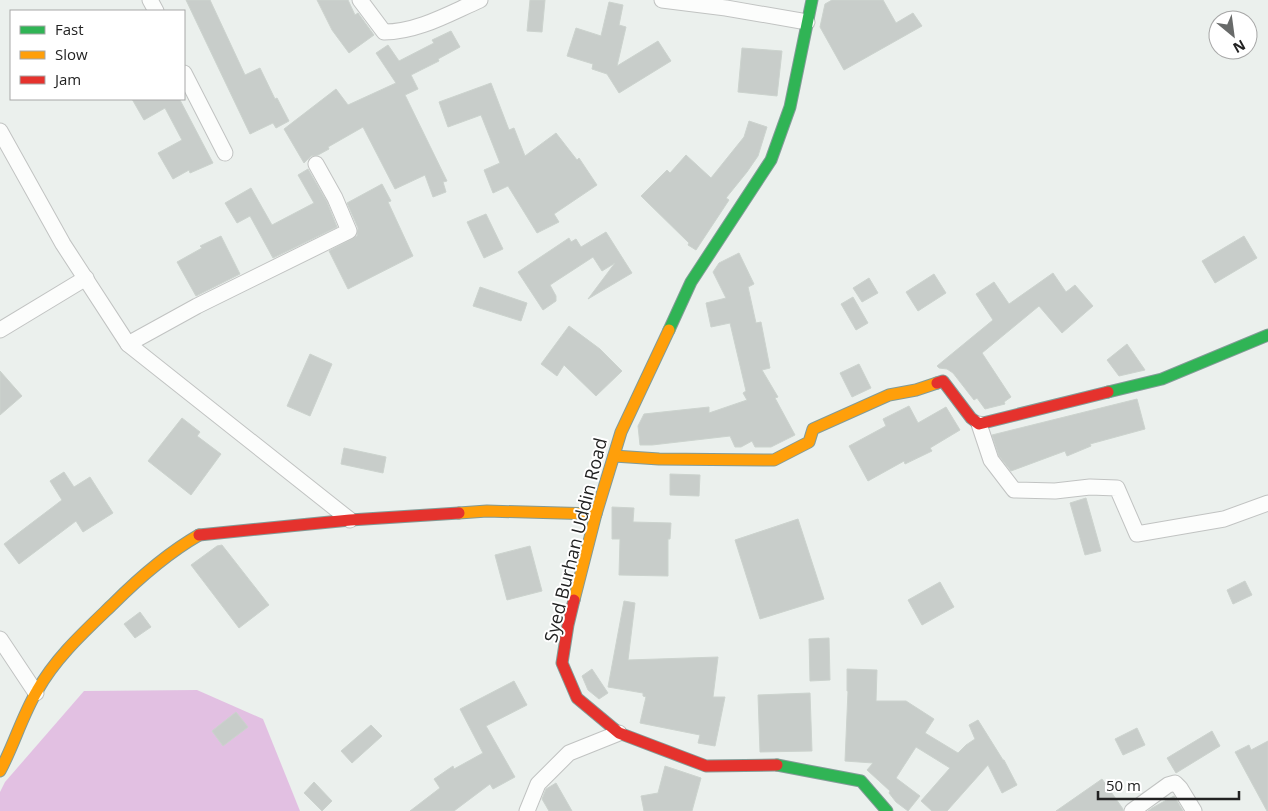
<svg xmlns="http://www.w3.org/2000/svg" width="1268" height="811" viewBox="0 0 1268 811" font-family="'Open Sans',sans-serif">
<rect width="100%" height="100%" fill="#ebf0ed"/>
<polygon fill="#e2c0e2" points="197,690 263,719 300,811 0,811 0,792 5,782 84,691"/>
<g fill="#c8cdca" stroke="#ccd3ce">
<polygon points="186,0 210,0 245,75 260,68 275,99 277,98 289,121 276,128 273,123 250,134"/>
<polygon points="317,0 348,0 355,15 358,13 374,35 349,53 332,30"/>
<polygon points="530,0 545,0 542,32 527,31"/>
<polygon points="832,0 883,0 896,23 913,13 922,26 844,70 820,27 825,4"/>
<polygon points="609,2 623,5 619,25 626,27 617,66 658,41 671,61 619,93 607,74 592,69 593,64 567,56 576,28 601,36"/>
<polygon points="451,31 460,47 438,59 439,61 411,75 418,89 405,95 447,181 443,182 446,192 433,197 425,175 395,189 363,127 328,147 329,149 318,155 311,156 304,163 284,129 336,89 348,105 396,83 376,53 388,45 399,61 434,43 432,40"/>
<polygon points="742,48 782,51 777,96 738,92"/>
<polygon points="491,83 509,130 514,128 525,156 556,133 577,160 579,158 597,185 554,214 559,222 537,233 508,186 493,193 484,170 500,163 481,115 448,127 439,102"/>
<polygon points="132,99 183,99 180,100 213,163 190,173 189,170 173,179 158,153 182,140 165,108 144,120"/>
<polygon points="749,121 767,127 758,156 747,172 726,198 729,200 696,250 688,245 689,243 641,196 667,170 670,173 686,155 711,178 744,137"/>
<polygon points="308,169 327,202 337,227 273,258 250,216 237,223 225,203 251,188 272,225 314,203 298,175"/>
<polygon points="382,184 391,201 388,202 413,256 348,289 329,251 357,236 358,228 347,203"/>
<polygon points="486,214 503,249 484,258 467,222"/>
<polygon points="606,232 632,273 588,299 615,263 602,271 593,257 550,285 556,296 556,301 543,310 518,272 569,238 571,242 576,239 581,247"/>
<polygon points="221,236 240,274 196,296 177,262 202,248 200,246"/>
<polygon points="1244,236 1257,258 1215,283 1202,261"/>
<polygon points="739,253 754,284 748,287 756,323 761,322 770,368 762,370 778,397 775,398 795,435 771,447 755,447 752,441 741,447 735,447 730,436 652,445 640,445 638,426 644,414 709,407 709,413 747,400 743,393 746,391 730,323 711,327 706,303 726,298 713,272 719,263"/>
<polygon points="1053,273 1066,292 1075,285 1093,306 1062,333 1039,306 982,353 1011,397 1004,402 1005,404 985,409 977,398 974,400 953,373 947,369 939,368 937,366 993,320 976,294 994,282 1009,304"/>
<polygon points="934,274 946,293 918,311 906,292"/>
<polygon points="869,278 878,293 862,302 853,288"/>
<polygon points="480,287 527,303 521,321 473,306"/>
<polygon points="853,297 868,323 856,330 841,304"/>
<polygon points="569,326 600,349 622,371 596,396 564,365 557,376 541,364"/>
<polygon points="1127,344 1145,370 1119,376 1107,360"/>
<polygon points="310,354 332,364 310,416 287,406"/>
<polygon points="859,364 871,388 852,397 840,373"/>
<polygon points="0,371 22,396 0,415"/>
<polygon points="1137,399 1145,429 1090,444 1091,446 1067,456 1065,451 1011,471 999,456 992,435"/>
<polygon points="909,406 918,423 946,407 960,430 930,448 932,451 905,464 904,461 868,481 849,446 886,426 883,419"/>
<polygon points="182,418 200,432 197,436 221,454 191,495 148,461"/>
<polygon points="344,448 386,457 383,473 341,464"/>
<polygon points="64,472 74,487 90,477 113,513 83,532 76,521 19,564 4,544 62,500 50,481"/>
<polygon points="670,474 700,475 699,496 670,495"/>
<polygon points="1086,498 1101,551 1085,555 1070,503"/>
<polygon points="612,507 634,508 633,522 671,523 670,539 668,539 668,576 619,575 620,539 612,539"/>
<polygon points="798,519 824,599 760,619 735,540"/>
<polygon points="222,545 269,605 239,628 191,565 217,546"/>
<polygon points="530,546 542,591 507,600 495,555"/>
<polygon points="1245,581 1252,595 1233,604 1227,590"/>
<polygon points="940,582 954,607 922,625 908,600"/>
<polygon points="624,601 635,603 628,660 718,657 713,697 725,697 715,746 698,743 700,735 640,723 646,697 643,696 643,693 608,687"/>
<polygon points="140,612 151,627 135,638 124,624"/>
<polygon points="829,638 830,680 810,681 809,639"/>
<polygon points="592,669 608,693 599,699 588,690 582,676"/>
<polygon points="847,669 877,670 876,701 906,701 934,719 925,733 958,753 966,745 975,739 969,725 978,720 1003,760 1004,760 1017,785 1002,793 988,765 947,811 932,811 921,801 950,768 916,747 896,778 920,796 908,811 896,802 889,793 890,791 867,770 873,763 845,761 848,691 847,691"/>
<polygon points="514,681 527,705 486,726 515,777 493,789 490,784 454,811 410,811 440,788 434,779 453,766 454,769 483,753 460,709"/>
<polygon points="810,693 812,751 760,752 758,695"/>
<polygon points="236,712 248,727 223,746 212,731"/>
<polygon points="371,725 382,736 352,763 341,751"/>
<polygon points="1137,728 1145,745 1123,755 1115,739"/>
<polygon points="1212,731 1220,746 1176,773 1167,758"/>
<polygon points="1268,741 1268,811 1267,811 1235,752 1249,745 1251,750"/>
<polygon points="665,766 701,778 692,811 644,811 641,796 658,793"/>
<polygon points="1102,779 1123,809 1123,811 1056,811"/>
<polygon points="314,782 332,801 322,811 304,793"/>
<polygon points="556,783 572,811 549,811 542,799 546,789"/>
<polygon points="1174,796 1183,811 1148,811 1152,808"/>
</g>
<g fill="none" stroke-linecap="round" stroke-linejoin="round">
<defs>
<g id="street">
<polyline points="150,0 156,11"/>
<path d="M360,0L384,32C418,32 450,13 480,0"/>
<polyline points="662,0 726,8 807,22"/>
<polyline points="184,73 225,153"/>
<polyline points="0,131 63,244 128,344 350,520"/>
<polyline points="0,330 86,278"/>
<polyline points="128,344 197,306 349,231 335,198 316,164"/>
<polyline points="979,424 991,460 1014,490 1055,491 1090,487 1117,488 1137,534 1224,519 1268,503"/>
<polyline points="0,639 36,693"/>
<polyline points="527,811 538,784 569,753 619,733"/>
<polyline points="1132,811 1168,785 1175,783 1180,788 1194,811"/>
</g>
<g id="fast">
<polyline points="669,330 691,282 771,160 790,107 812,0"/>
<polyline points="1108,392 1162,379 1268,335"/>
<polyline points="777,765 861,781 887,811"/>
</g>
<g id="slow">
<polyline points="614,456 659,459 774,460 809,442 813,429 889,395 916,390 937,383"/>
<polyline points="459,513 487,511 596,514"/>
<polyline points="574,600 596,514 621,432 669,330"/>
<path d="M0,771C14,745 22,716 37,691C56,657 85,631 113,604C139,578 166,554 199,535"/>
</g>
<g id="jam">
<polyline points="937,383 943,381 971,418 979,424 1108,392"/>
<polyline points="199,535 350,520 459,513"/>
<polyline points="574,600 568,625 562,663 577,698 619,733 706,766 777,765"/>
</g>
</defs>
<use href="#street" stroke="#c1c3c2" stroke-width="17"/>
<use href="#fast" stroke="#829b97" stroke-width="13"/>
<use href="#slow" stroke="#829b97" stroke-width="13"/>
<use href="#jam" stroke="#829b97" stroke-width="13"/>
<use href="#street" stroke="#fcfdfc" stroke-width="15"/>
<use href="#fast" stroke="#30b455" stroke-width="11"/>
<use href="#slow" stroke="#ff9f0a" stroke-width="11"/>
<use href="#jam" stroke="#e5322d" stroke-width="11"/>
</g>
<g text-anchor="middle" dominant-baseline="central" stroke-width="4" stroke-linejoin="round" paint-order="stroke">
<g font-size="18" fill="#222" stroke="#fff">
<text transform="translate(575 540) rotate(-76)">Syed Burhan Uddin Road</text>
</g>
</g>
<rect x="10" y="10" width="175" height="90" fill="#ffffff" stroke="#a7a7a7"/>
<rect x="20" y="26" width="25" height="8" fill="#30b455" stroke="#a7a7a7"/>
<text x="55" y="35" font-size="15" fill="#222222">Fast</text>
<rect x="20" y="51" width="25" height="8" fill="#ff9f0a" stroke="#a7a7a7"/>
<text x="55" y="60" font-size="15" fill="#222222">Slow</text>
<rect x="20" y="76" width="25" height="8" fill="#e5322d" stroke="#a7a7a7"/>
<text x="55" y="85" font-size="15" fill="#222222">Jam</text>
<g transform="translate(1233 35) rotate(151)"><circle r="24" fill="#ffffff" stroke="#a7a7a7"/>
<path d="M0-4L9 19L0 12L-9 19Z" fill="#686a69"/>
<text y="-8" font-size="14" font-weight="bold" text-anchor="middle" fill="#222222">N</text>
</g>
<path d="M1098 791v8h141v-8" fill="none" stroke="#222222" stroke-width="2.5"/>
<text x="1106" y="791" font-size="15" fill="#222222" stroke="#ffffff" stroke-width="4" paint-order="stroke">50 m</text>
</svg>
